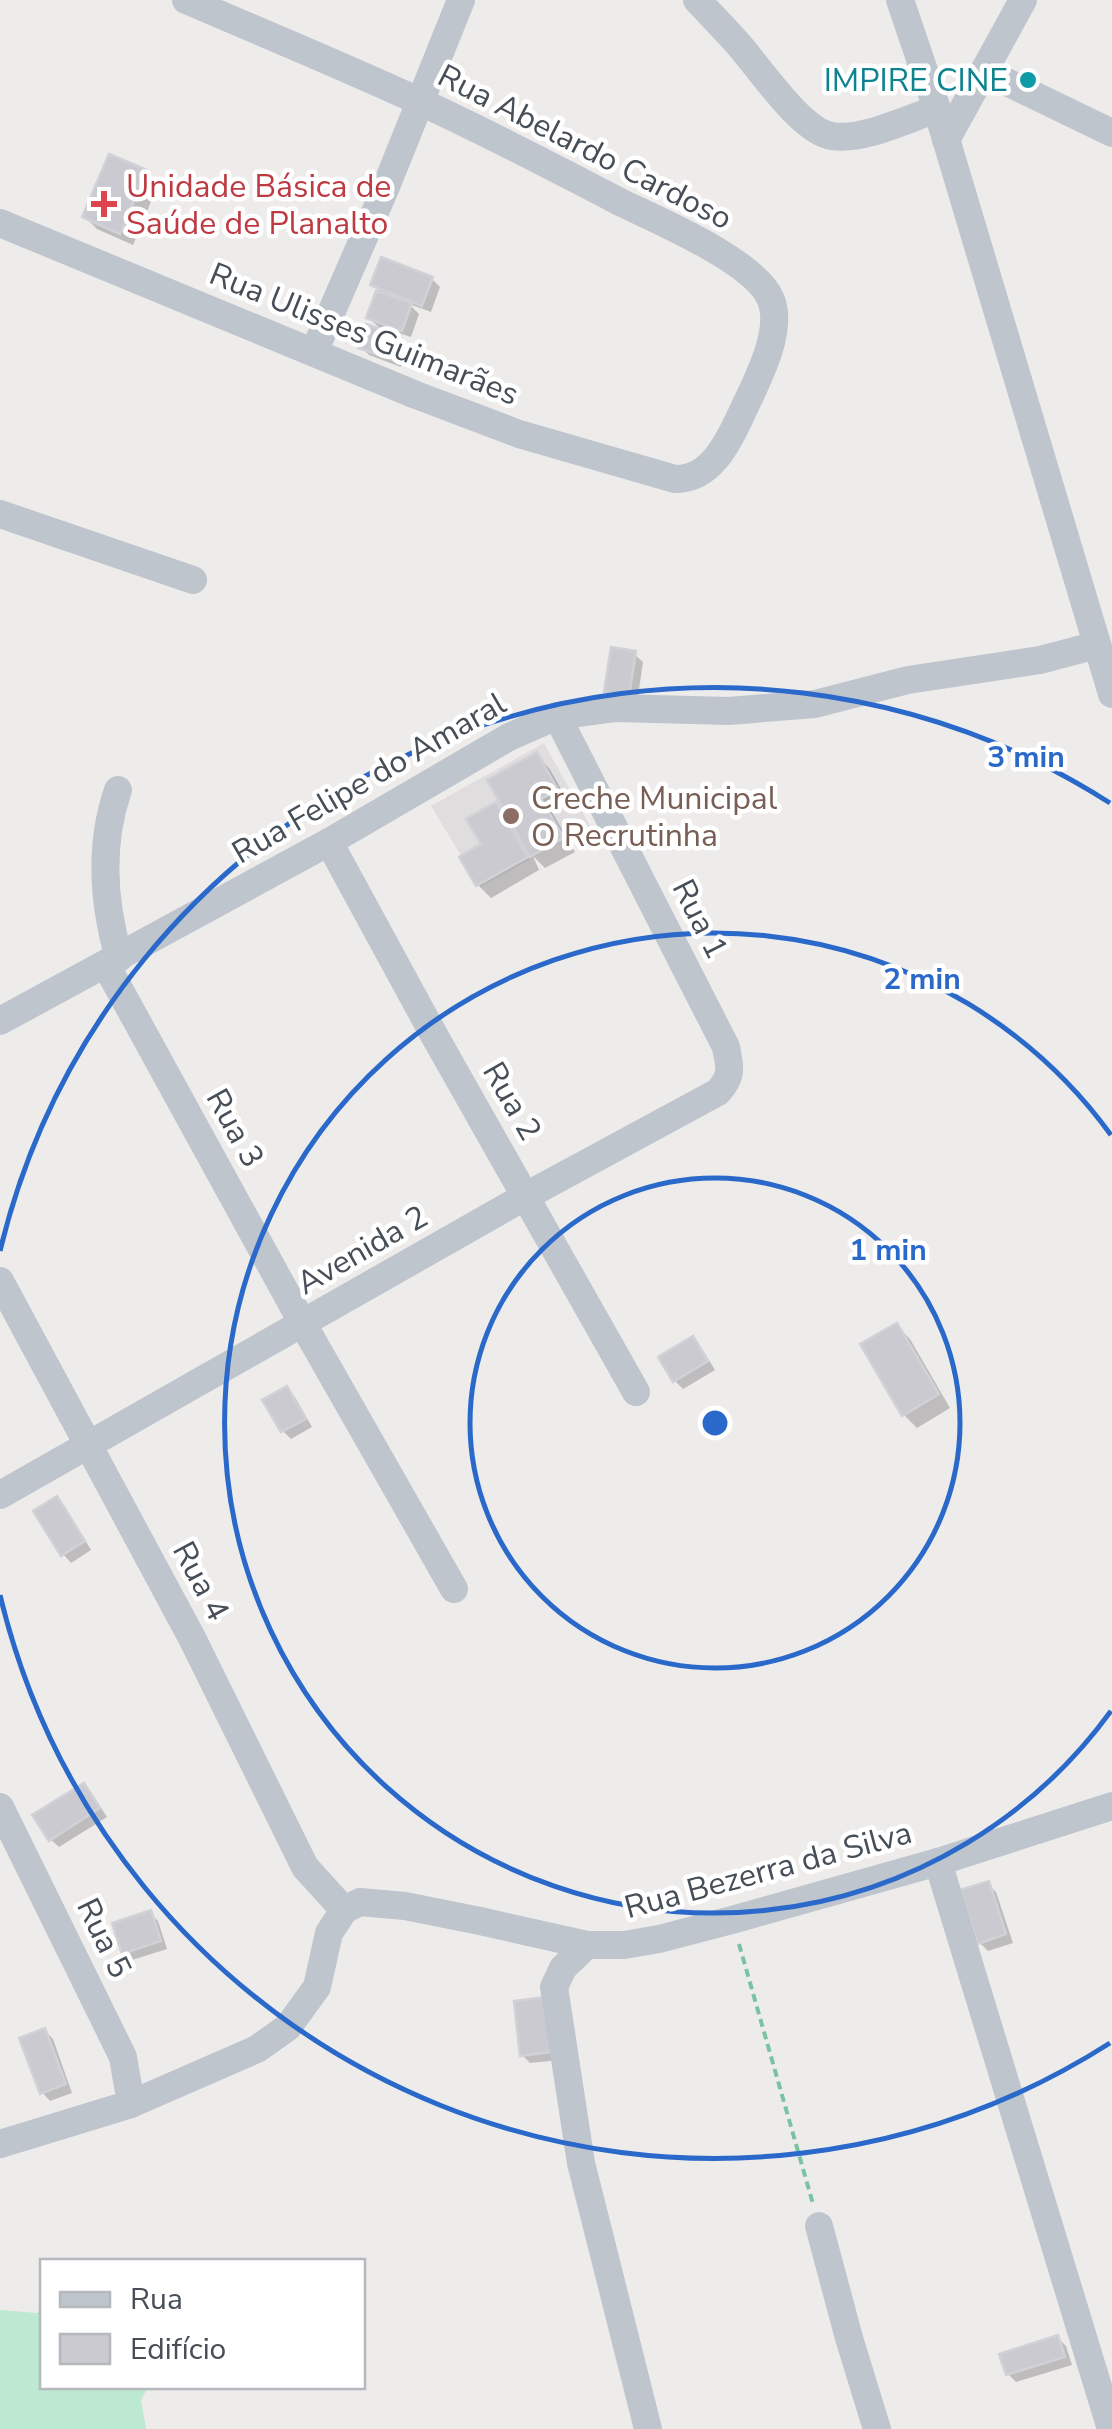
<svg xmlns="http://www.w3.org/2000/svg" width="1112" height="2429" viewBox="0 0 1112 2429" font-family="'Nunito Sans',sans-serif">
<rect width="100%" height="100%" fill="#eeeceb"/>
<polygon fill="#dfdddd" points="544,743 590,826 480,887 431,806"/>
<polygon fill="#bde9d0" points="42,2308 42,2386 148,2387 141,2400 146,2429 0,2429 0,2310 37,2313"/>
<g fill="#0003">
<polygon points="145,172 158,185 133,245 97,229 84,216"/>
<polygon points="432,279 440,287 431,312 409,304 419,314 411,337 393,331 408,347 401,367 369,355 361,347 385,333 369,318 379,291 373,285"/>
<polygon points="634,654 643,662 637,703 615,699 607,691"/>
<polygon points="536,755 549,768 569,803 552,812 575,852 545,868 533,856 539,870 491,898 478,885 462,857 484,845 495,805 510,819"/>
<polygon points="897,1326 910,1339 950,1408 917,1428 904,1415"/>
<polygon points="693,1339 701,1347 715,1370 683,1389 675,1381"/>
<polygon points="287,1389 295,1397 312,1427 291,1439 283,1431 266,1401"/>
<polygon points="57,1499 65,1507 91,1550 71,1563 63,1554"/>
<polygon points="84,1786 92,1794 107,1817 59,1847 50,1839"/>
<polygon points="988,1884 996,1892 1013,1943 988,1951 980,1943"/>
<polygon points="150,1913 158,1921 167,1949 132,1960 124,1952"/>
<polygon points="545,2000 559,2060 530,2063 522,2055"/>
<polygon points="45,2031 53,2039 72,2093 50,2101 42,2092"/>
<polygon points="1058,2338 1066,2346 1072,2365 1016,2382 1008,2374"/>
</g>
<g fill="#cacad0" stroke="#d0d2d7" stroke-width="2.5">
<polygon points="109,154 147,170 120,234 82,217"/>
<polygon points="381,257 433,277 422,306 370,285"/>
<polygon points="376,291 412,303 402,331 366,318"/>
<polygon points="366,324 401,336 393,360 358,348"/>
<polygon points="611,647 636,651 629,696 604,692"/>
<polygon points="537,752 558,790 541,799 564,838 530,857 487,780"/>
<polygon points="496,802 528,857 476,886 459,857 481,844 466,819"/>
<polygon points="897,1323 939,1394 902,1416 860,1344"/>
<polygon points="693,1336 708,1361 673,1382 658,1357"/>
<polygon points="287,1386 306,1419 281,1432 262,1400"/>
<polygon points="57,1496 85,1541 61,1556 33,1511"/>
<polygon points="84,1783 100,1808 49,1841 32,1815"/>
<polygon points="989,1881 1006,1934 978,1944 960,1890"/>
<polygon points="151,1910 161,1941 122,1954 112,1923"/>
<polygon points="546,1997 552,2052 520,2056 514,2001"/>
<polygon points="45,2028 66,2084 40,2094 19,2038"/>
<polygon points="1058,2335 1065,2357 1006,2375 999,2354"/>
</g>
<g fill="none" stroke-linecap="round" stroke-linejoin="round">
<polyline stroke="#79c3a2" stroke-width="4" stroke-dasharray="8 5" stroke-linecap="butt" points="739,1944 813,2204"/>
<g stroke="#bec5cd" stroke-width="28">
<path d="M697,0C711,15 726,30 739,45C760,69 802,132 832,136C863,141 907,119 937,109"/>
<polyline points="900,0 937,109 1112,694"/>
<polyline points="984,71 1112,133"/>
<polyline points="946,140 1023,0"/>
<path d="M0,223L416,395L519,434L675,479C710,480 728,443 741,415C755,384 784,333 771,300C757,262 657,220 620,202C555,168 490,134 423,103C345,67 265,34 186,0"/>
<polyline points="314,352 385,189 461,0"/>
<polyline points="0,514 193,580"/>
<path d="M118,790C99,845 103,902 119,958"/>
<polyline points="329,842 434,1035 636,1392"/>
<polyline points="106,965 303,1324 454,1589"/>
<polyline points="0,1021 329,842 509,737 557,716 616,708 729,711 815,704 908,680 1040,660 1097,645"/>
<polyline points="0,1281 192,1638 305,1867 344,1910"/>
<path d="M0,1495L526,1196L718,1092C733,1075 730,1068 726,1047L557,716"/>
<polyline points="0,1807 123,2057 131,2104"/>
<polyline points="938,1862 1111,2429"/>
<polyline points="587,1945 563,1968 554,1987 581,2163 648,2429"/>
<polyline points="0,2144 131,2104 257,2049 288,2027 317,1987 329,1933 344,1910 360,1902 405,1906 480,1921 587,1945 624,1945 659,1939 732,1920 938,1862 1112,1806"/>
<polyline points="819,2226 849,2338 877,2429"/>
</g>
</g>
<g fill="none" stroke="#2a69ca" stroke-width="5">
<circle cx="715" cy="1423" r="245"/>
<path d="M1111 1711A490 490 0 1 1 1111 1135"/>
<path d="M1110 2043A735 735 0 0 1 0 1595M0 1251A735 735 0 0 1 1110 803"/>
</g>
<circle fill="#0f9aa8" stroke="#fff" stroke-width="4" cx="1028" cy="80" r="10"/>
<path fill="#e0444e" stroke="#fff" stroke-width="4" d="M99 189h10v10h10v10h-10v10h-10v-10h-10v-10h10z"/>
<circle fill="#8d6e63" stroke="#fff" stroke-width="4" cx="511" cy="816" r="10"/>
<g text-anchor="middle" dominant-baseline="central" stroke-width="9" stroke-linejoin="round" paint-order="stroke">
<g font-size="32" fill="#0d838f" stroke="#fff" text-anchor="end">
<text x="1008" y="80">IMPIRE CINE</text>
</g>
<g font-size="32" fill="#464e57" stroke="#fff">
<text transform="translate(585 147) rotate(27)">Rua Abelardo Cardoso</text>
<text transform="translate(364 334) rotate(22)">Rua Ulisses Guimarães</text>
<text transform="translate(369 778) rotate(-30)">Rua Felipe do Amaral</text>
<text transform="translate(700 919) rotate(63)">Rua 1</text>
<text transform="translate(512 1101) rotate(60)">Rua 2</text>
<text transform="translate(235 1128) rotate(61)">Rua 3</text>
<text transform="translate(362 1250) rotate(-30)">Avenida 2</text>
<text transform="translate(201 1581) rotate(62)">Rua 4</text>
<text transform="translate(768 1870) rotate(-15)">Rua Bezerra da Silva</text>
<text transform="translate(104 1938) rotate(64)">Rua 5</text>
</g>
<g font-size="32" fill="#be3a42" stroke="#fff" text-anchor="start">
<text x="126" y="186">Unidade Básica de<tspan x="126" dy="37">Saúde de Planalto</tspan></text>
</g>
<g font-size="32" fill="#785e54" stroke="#fff" text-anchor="start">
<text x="531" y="798">Creche Municipal<tspan x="531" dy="37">O Recrutinha</tspan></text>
</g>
</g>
<circle cx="715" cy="1423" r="15" fill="#2a69ca" stroke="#fff" stroke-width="5"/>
<g font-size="30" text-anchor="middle" font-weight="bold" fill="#2a69ca" stroke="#fff" stroke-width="9" stroke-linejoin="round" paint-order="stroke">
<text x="1026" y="767">3 min</text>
<text x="922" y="989">2 min</text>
<text x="888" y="1260">1 min</text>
</g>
<rect x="40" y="2259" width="325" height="130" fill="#ffffff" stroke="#b5b8bc" stroke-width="2.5"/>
<rect x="60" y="2292" width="50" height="15" fill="#bec5cd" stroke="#b5b8bc" stroke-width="2.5"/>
<text x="130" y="2309" font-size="30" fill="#464e57">Rua</text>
<rect x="60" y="2334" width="50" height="30" fill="#cacad0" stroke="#b5b8bc" stroke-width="2.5"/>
<text x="130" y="2359" font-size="30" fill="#464e57">Edifício</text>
</svg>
